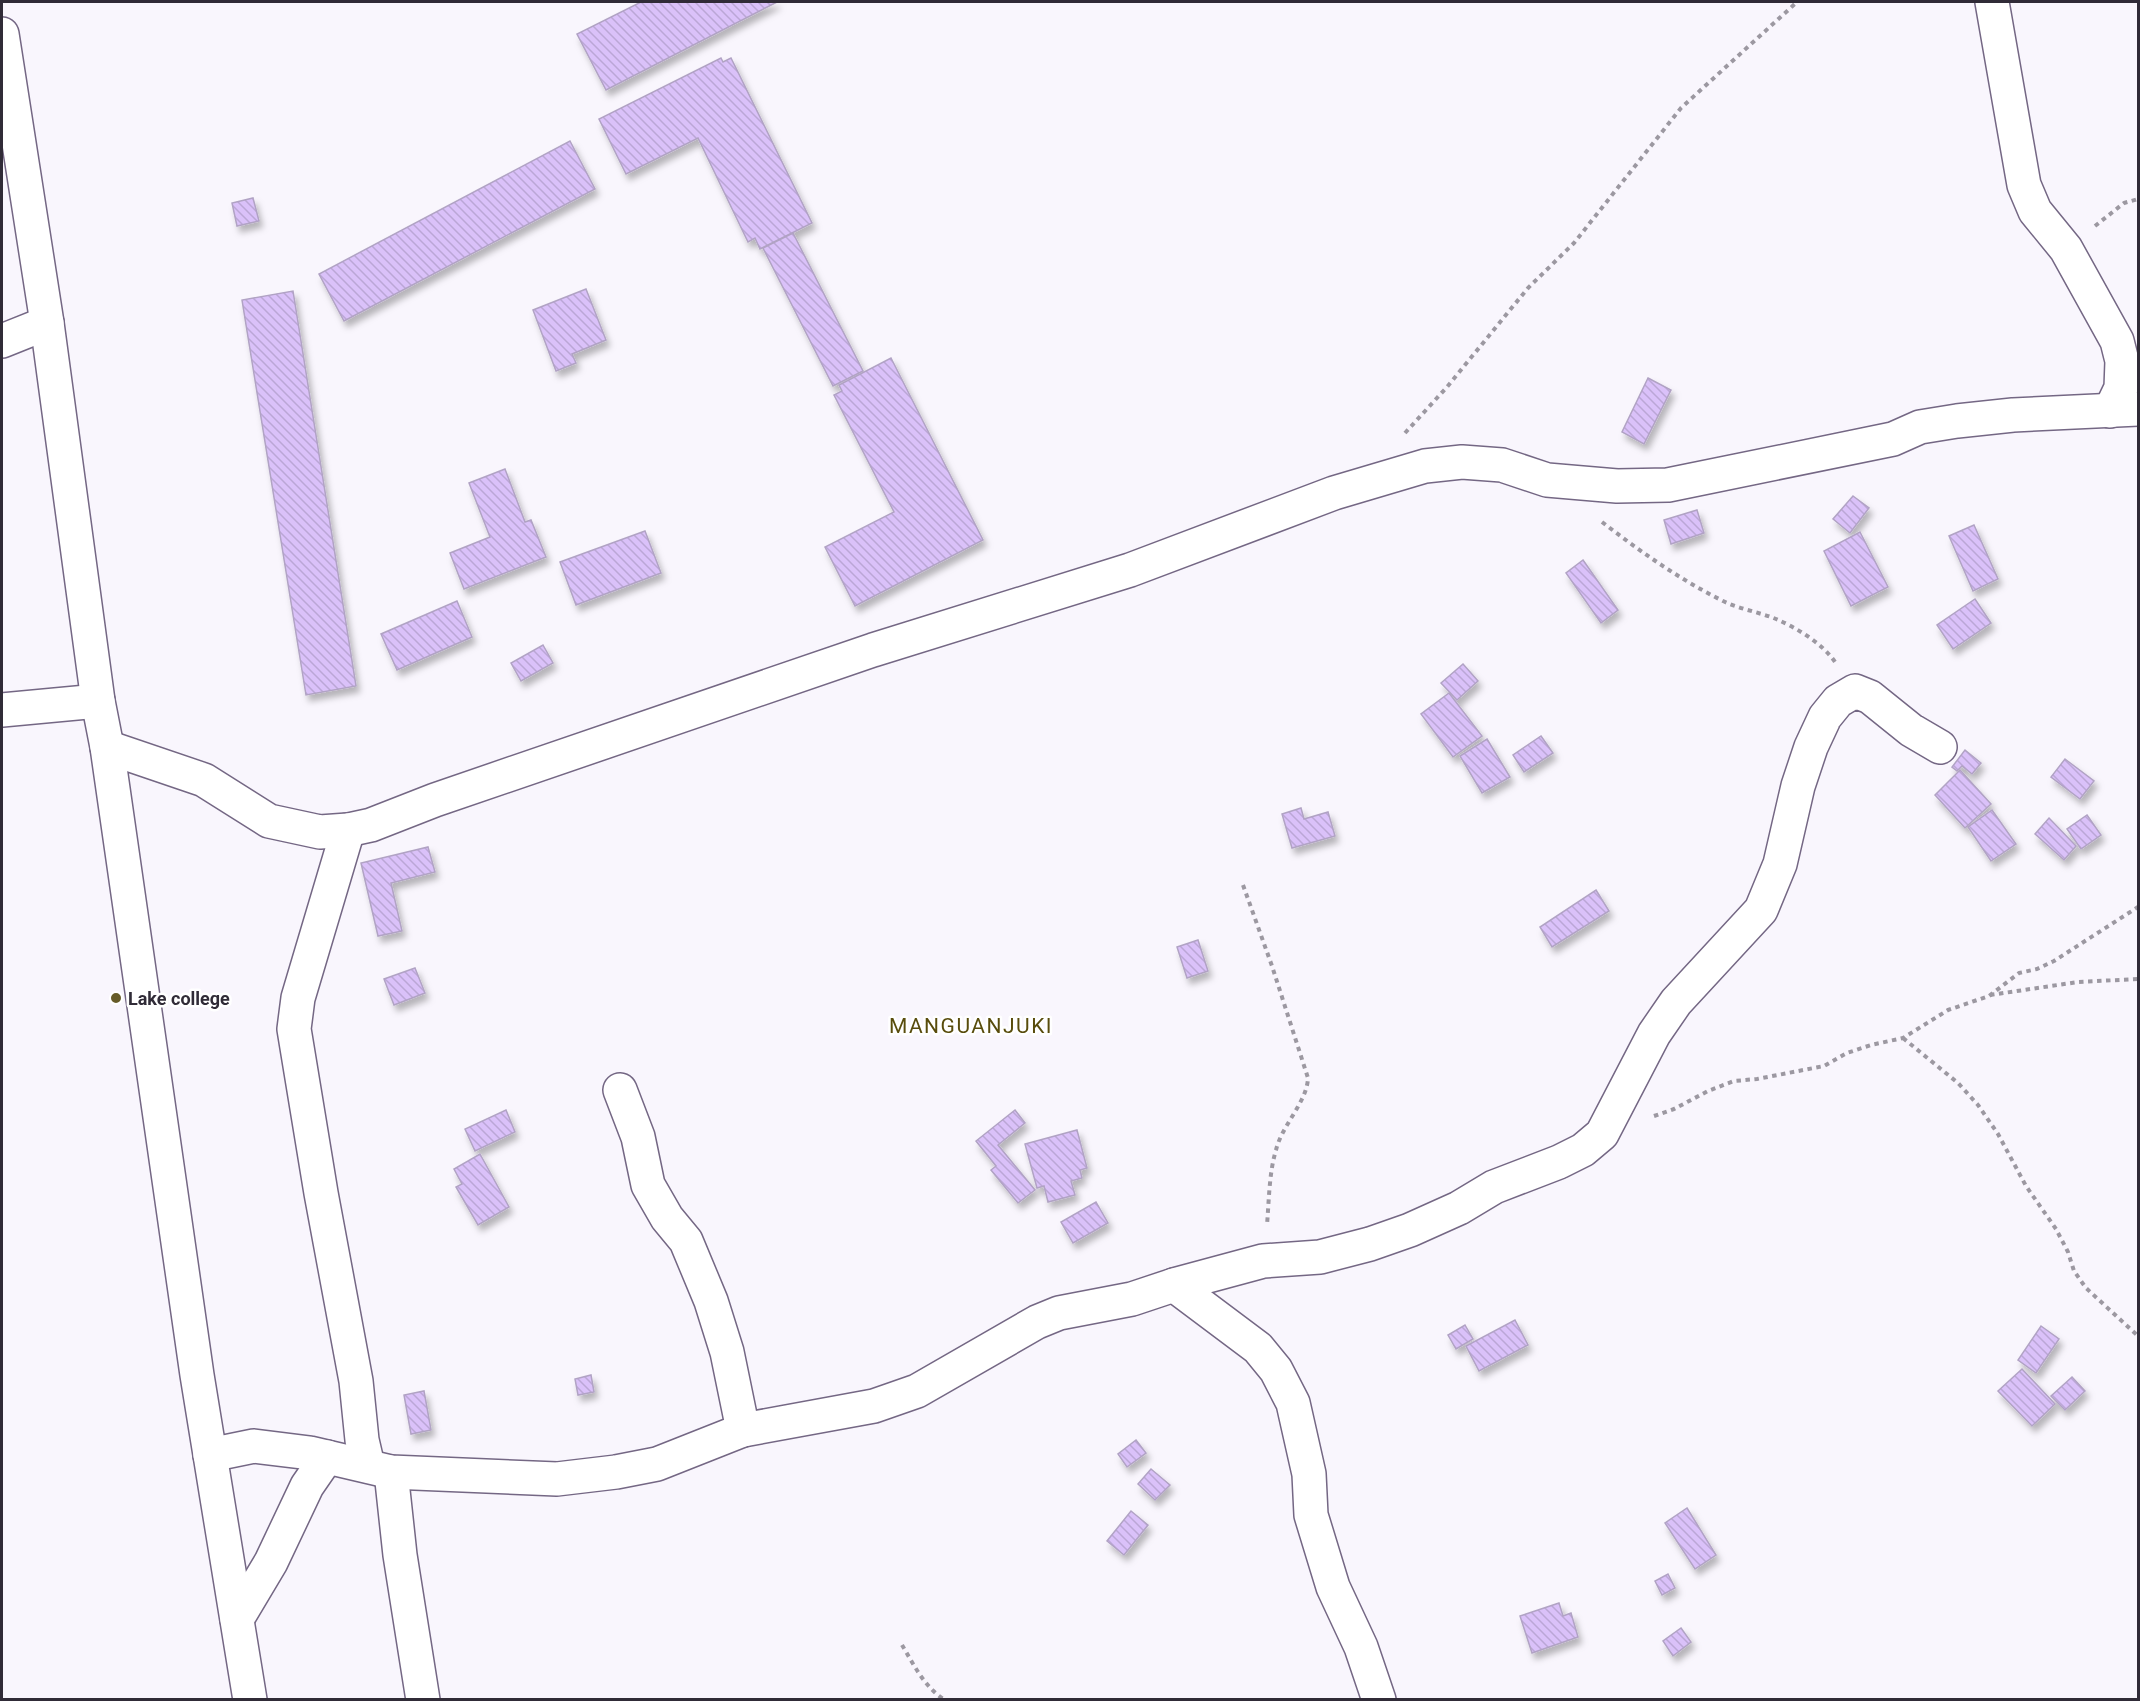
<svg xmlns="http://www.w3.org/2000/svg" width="2140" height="1701" viewBox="0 0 2140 1701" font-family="Roboto,sans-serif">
<defs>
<pattern id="building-back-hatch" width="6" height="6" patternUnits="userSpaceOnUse" patternTransform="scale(1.5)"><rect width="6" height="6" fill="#dac1f9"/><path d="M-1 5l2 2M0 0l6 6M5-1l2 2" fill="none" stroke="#bba6d6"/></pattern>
<filter id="shadow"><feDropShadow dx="3.5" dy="6" stdDeviation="3" flood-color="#0004"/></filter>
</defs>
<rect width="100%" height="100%" fill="#f9f6fd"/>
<g fill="url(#building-back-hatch)" stroke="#b1a3c4" stroke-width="1.5" filter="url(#shadow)">
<polygon points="641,2 777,2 606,90 577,34"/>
<polygon points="721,58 723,62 731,58 812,223 760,249 755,238 748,242 698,138 626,174 599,119"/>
<polygon points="570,141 595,189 344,321 319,274"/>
<polygon points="253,198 259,221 237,226 232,203"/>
<polygon points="793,233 863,371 833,386 763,248"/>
<polygon points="586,289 606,340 572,354 576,363 556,371 533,310"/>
<polygon points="293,291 356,686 306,695 242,300"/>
<polygon points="891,358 983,540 855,606 825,547 894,512 834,395 842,391 839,385"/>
<polygon points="1648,378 1671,390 1644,444 1622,432"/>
<polygon points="505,469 525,522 531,520 546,557 464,589 450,553 490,537 469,483"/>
<polygon points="1853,496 1869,508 1850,533 1833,519"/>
<polygon points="1697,510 1704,533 1671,544 1664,520"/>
<polygon points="1974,525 1998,579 1973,591 1949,536"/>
<polygon points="645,531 661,573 576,605 560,562"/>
<polygon points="1860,532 1888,587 1851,606 1824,551"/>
<polygon points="1583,560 1618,610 1601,623 1566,573"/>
<polygon points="1975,599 1991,623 1953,649 1937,625"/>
<polygon points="457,601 472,637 397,670 381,634"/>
<polygon points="543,645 553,663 521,681 511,663"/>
<polygon points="1463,664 1478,681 1457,700 1441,683"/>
<polygon points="1449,693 1482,736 1453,757 1421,714"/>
<polygon points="1541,736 1553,753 1524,772 1513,755"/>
<polygon points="1487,739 1510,777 1482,793 1460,756"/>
<polygon points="1965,750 1981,763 1972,774 1962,766 1957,771 1952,767"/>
<polygon points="2065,759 2094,781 2080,799 2051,777"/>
<polygon points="1960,770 1991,804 1965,828 1935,795"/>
<polygon points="1301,808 1304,819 1328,812 1335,836 1292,848 1282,814"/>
<polygon points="1992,810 2016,844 1991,861 1968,827"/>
<polygon points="2087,815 2101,835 2081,849 2067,829"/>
<polygon points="2049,818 2076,846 2064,860 2035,834"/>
<polygon points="428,847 435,872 391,883 402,931 378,936 361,863"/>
<polygon points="1596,890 1609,911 1552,947 1540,927"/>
<polygon points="1198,940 1208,971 1187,978 1177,947"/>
<polygon points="415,968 425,993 394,1005 384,979"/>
<polygon points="506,1110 515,1132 475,1151 465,1129"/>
<polygon points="1015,1110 1025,1123 998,1145 1035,1190 1018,1203 991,1170 996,1166 976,1141"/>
<polygon points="1077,1130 1087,1168 1080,1170 1082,1178 1071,1181 1075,1195 1048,1202 1044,1186 1037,1188 1025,1144"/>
<polygon points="480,1154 509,1207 478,1225 456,1187 462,1184 454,1169"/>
<polygon points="1096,1202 1108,1223 1073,1243 1061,1222"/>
<polygon points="1515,1320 1528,1345 1479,1371 1466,1346"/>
<polygon points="1465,1325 1473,1339 1456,1349 1448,1335"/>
<polygon points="2041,1326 2059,1339 2036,1373 2018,1360"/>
<polygon points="2022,1369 2055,1404 2032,1426 1998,1391"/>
<polygon points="591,1375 594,1392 578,1395 575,1379"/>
<polygon points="2072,1377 2085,1391 2065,1410 2051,1396"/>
<polygon points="424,1391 431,1430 411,1434 404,1395"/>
<polygon points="1136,1440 1146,1453 1127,1467 1118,1454"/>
<polygon points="1151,1469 1170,1485 1155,1500 1138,1484"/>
<polygon points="1687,1508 1716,1555 1695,1569 1665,1523"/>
<polygon points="1131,1511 1148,1525 1124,1555 1107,1541"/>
<polygon points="1668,1574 1675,1588 1662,1595 1655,1581"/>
<polygon points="1559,1603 1563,1616 1571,1613 1578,1637 1532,1653 1520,1616"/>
<polygon points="1681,1628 1691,1642 1673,1656 1663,1641"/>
</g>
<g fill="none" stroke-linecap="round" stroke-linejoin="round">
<defs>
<g id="street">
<polyline points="1992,2 2024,185 2035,211 2066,249 2117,341 2122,361 2121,388 2110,411"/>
<polyline points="2,341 47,323"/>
<polyline points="2,710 98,701"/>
<polyline points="107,747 204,780 269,821 320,832 348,830 371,825 435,800 873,650 1130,570 1334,493 1425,466 1462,462 1502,465 1547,480 1617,486 1668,485 1893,439 1920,427 1957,421 2013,415 2138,409"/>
<polyline points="348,830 298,998 294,1029 321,1193 356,1381 362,1440 368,1466"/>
<polyline points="620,1090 638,1137 648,1185 667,1218 686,1241 711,1301 727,1352 743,1430"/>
<polyline points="1174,1285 1258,1348 1276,1370 1293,1403 1309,1474 1311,1515 1333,1587 1361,1647 1379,1700"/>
<polyline points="210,1455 254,1446 310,1453 391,1472 557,1479 616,1472 657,1464 743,1430 874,1406 917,1391 1037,1322 1059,1313 1132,1299 1174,1285 1263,1261 1320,1257 1370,1244 1410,1230 1459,1208 1494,1187 1559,1162 1583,1150 1602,1134 1654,1034 1676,1002 1761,910 1780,864 1798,786 1811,747 1825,717 1838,701 1855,691 1870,697 1911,730 1940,747"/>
<polyline points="391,1472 400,1555 423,1700"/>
<polyline points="237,1619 271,1562 307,1486 327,1457"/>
</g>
<polyline id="primary" points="2,34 47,323 98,701 107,747 197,1375 250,1700"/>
</defs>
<use href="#street" stroke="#746784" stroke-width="36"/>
<use href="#primary" stroke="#746784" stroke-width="36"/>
<g stroke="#9c98a1" stroke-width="4" stroke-dasharray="4.5 4.5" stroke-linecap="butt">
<polyline points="2095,226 2124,203 2138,199"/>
<polyline points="1405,433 1447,387 1528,288 1574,243 1681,108 1797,2"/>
<path d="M1602,522C1641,552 1679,579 1723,601C1739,609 1759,612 1776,619C1797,628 1822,643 1835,662"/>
<path d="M1243,885L1272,966L1308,1078C1307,1102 1282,1125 1276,1150C1269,1173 1269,1201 1267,1225"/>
<polyline points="1990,995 2078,982 2138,979"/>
<polyline points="1903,1038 1958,1083 1978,1105 1998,1134 2026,1186 2056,1229 2068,1252 2074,1271 2086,1288 2138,1336"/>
<polyline points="1654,1116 1674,1109 1708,1091 1734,1081 1757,1079 1824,1066 1847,1053 1871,1045 1903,1038 1948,1010 1989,996 2019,973 2037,969 2054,961 2138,907"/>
<path d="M902,1645C914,1665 925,1688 945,1700"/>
</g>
<use href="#street" stroke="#fff" stroke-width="33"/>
<use href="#primary" stroke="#fff" stroke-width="33"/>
</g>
<circle fill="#665b28" stroke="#fff" stroke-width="2" cx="116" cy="998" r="6"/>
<g text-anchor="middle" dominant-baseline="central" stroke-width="5" stroke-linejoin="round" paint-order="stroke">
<g font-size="18" font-weight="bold" fill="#302b37" stroke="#fff" text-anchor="start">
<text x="128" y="998">Lake college</text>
</g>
<g font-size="21" letter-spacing="1.5" fill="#584c0c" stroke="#fff">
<text x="971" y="1026">MANGUANJUKI</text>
</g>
</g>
<rect width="2140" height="1701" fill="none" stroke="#302b37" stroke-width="6"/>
</svg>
